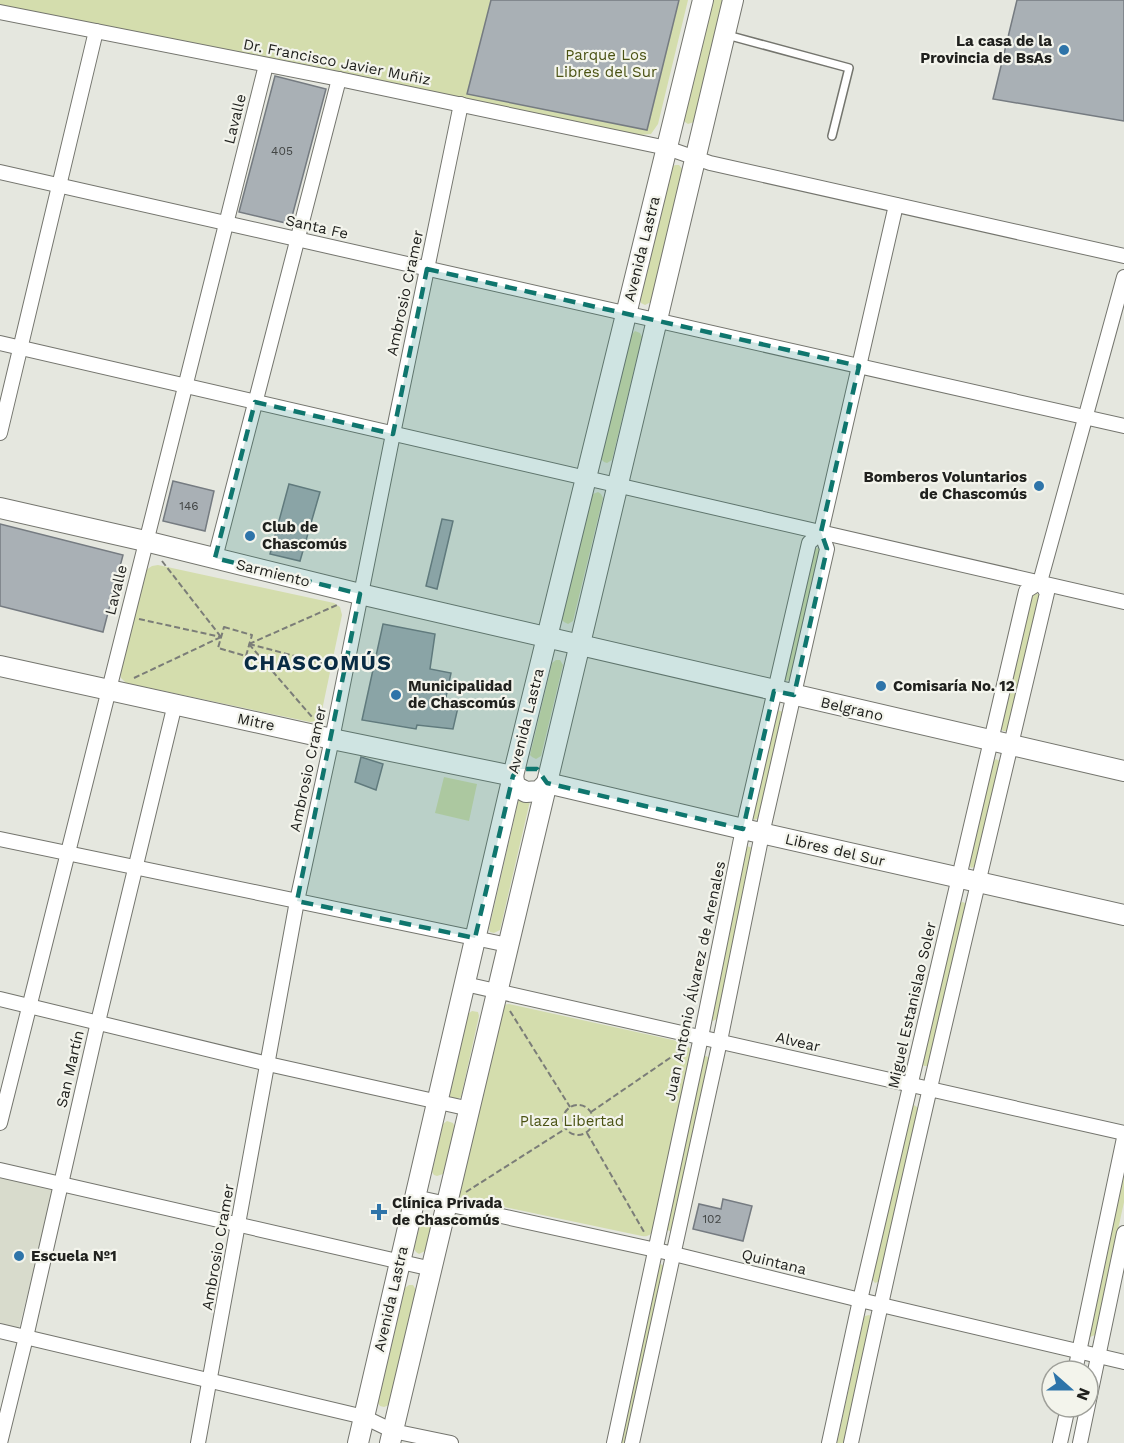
<svg xmlns="http://www.w3.org/2000/svg" width="1124" height="1443" viewBox="0 0 1124 1443" font-family="'Work Sans',sans-serif">
<rect width="100%" height="100%" fill="#e5e7df"/>
<polygon fill="#d8dbcc" points="0,1176 54,1189 19,1328 0,1323"/>
<g fill="#d4ddad">
<polygon points="0,0 688,0 658,124 651,134 639,135 290,62 0,5"/>
<polygon points="712,0 724,0 694,122 688,124 685,122 683,120"/>
<polygon points="675,165 679,165 683,170 651,302 645,305 641,303 640,300 671,168"/>
<polygon points="635,331 640,333 642,337 612,460 607,463 604,462 601,459 631,335"/>
<polygon points="598,492 601,494 603,498 573,621 568,624 564,622 562,620 592,495 593,494"/>
<polygon points="818,548 821,550 791,679 786,681 783,677 814,549"/>
<polygon points="158,565 334,603 340,607 342,615 321,715 318,721 310,722 126,683 121,678 120,672 146,570 152,566"/>
<polygon points="1035,593 1040,595 1008,730 1007,731 1003,731 1001,728 1032,596"/>
<polygon points="556,660 560,660 563,665 541,756 536,759 532,757 530,755 552,663"/>
<polygon points="778,710 783,712 759,818 754,820 751,817 776,711"/>
<polygon points="996,759 1001,762 977,866 971,868 969,864 993,762"/>
<polygon points="444,777 477,784 469,821 435,813"/>
<polygon points="519,798 530,801 500,930 494,933 490,932 489,929"/>
<polygon points="747,846 752,848 752,851 718,1018 713,1021 711,1020 745,847"/>
<polygon points="963,902 966,904 966,907 929,1064 928,1066 924,1066 921,1062 959,903"/>
<path d="M509,1004L682,1042C688,1045 691,1048 691,1055L654,1230C650,1235 648,1237 642,1236L461,1198L457,1196L502,1005Z"/>
<polygon points="472,1011 478,1012 479,1016 461,1097 457,1099 452,1099 449,1095 468,1014"/>
<polygon points="706,1056 709,1058 709,1061 672,1231 669,1231 666,1227 702,1057"/>
<polygon points="914,1105 918,1108 919,1111 880,1281 875,1283 872,1279 911,1108"/>
<polygon points="447,1121 453,1123 455,1127 443,1174 437,1176 434,1175 432,1172 443,1124"/>
<polygon points="1124,1167 1124,1202 1095,1335 1090,1337 1088,1336"/>
<polygon points="423,1221 429,1223 431,1226 425,1251 419,1254 416,1252 414,1249 420,1224"/>
<polygon points="659,1263 664,1266 627,1443 619,1443"/>
<polygon points="409,1285 413,1285 416,1290 389,1405 384,1407 380,1406 378,1403 405,1288"/>
<polygon points="869,1315 872,1317 845,1443 837,1443 864,1318 865,1316"/>
</g>
<g fill="#a9b0b5" stroke="#757b81" stroke-width="1.5">
<polygon points="491,0 679,0 647,130 467,94"/>
<polygon points="1017,0 1124,0 1124,121 993,99"/>
<polygon points="275,76 326,89 290,224 239,212"/>
<polygon points="173,481 214,491 205,531 163,521"/>
<polygon points="289,484 320,492 300,561 270,554"/>
<polygon points="442,519 453,521 437,589 426,586"/>
<polygon points="0,524 123,555 103,632 0,606"/>
<polygon points="383,624 435,634 430,669 451,673 445,702 459,703 453,729 417,725 416,729 362,720"/>
<polygon points="361,757 383,764 376,790 355,782"/>
<polygon points="723,1199 752,1206 743,1241 693,1229 699,1204 721,1209"/>
</g>
<g fill="none" stroke-linecap="round" stroke-linejoin="round">
<defs>
<polyline id="lane" points="727,35 849,68 832,136"/>
<g id="street">
<polyline points="0,12 339,79 667,148 710,163 1124,256"/>
<polyline points="0,172 1124,426"/>
<polyline points="0,343 1124,602"/>
<polyline points="0,433 96,31"/>
<polyline points="215,558 339,79"/>
<polyline points="0,839 508,945"/>
<polyline points="465,984 1124,1133"/>
<polyline points="0,999 268,1064 470,1109"/>
<polyline points="0,1123 266,65"/>
<polyline points="0,1170 432,1269"/>
<polyline points="415,1197 674,1254 860,1300 1124,1362"/>
<polyline points="0,1331 364,1417 393,1431 451,1443"/>
<polyline points="1075,1371 1124,1138"/>
<polyline points="0,1443 26,1337 98,1022 175,704"/>
<polyline points="198,1443 297,901 332,739 393,434 461,104"/>
<polyline points="614,1443 701,1037 743,829 809,543 821,532"/>
<polyline points="632,1443 720,1041 762,834 827,549 821,532 896,205"/>
<polyline points="829,1443 860,1300 1026,591 1040,582 1124,277"/>
<path d="M851,1443C911,1159 980,876 1047,593L1040,582"/>
<polyline points="1060,1443 1068,1407"/>
<polyline points="1080,1443 1124,1233"/>
</g>
<g id="secondary">
<polyline points="0,508 145,541 360,594 1124,771"/>
<polyline points="0,666 332,739 513,776"/>
<polyline points="513,776 515,786 526,792 539,791 547,783"/>
<polyline points="547,783 743,829 1124,915"/>
<polyline points="358,1443 513,776 703,0"/>
<polyline points="390,1443 733,0"/>
</g>
</defs>
<use href="#lane" stroke="#74756e" stroke-width="10"/>
<use href="#street" stroke="#74756e" stroke-width="16"/>
<use href="#secondary" stroke="#74756e" stroke-width="22"/>
<g stroke="#7b7d78" stroke-width="2" stroke-dasharray="6 3" stroke-linecap="butt">
<polyline points="162,561 221,637"/>
<polyline points="139,619 221,637"/>
<polygon points="224,627 252,635 246,656 218,648"/>
<polyline points="249,644 312,717"/>
<polyline points="249,644 337,605"/>
<polyline points="249,644 333,666"/>
<polyline points="134,678 221,637"/>
<polyline points="510,1011 570,1107"/>
<circle cx="578" cy="1120" r="15"/>
<polyline points="591,1112 686,1047"/>
<polyline points="587,1133 644,1232"/>
<polyline points="466,1192 565,1129"/>
</g>
<use href="#lane" stroke="#fff" stroke-width="7"/>
<use href="#street" stroke="#fff" stroke-width="14"/>
<use href="#secondary" stroke="#fff" stroke-width="20"/>
</g>
<path fill="#0f766e" fill-opacity="0.2" stroke="#0f766e" stroke-width="4.5" stroke-dasharray="12 8" stroke-linejoin="round" d="M427,269L859,366L821,532L827,549L794,695L774,691L743,829L547,783L537,769H519L513,776L475,938L297,901L360,594L215,558L255,402L393,434Z"/>
<g fill="#2e74a9" stroke="#f3f4ec" stroke-width="2">
<circle cx="1064" cy="50" r="6"/>
<circle cx="1039" cy="486" r="6"/>
<circle cx="250" cy="536" r="6"/>
<circle cx="881" cy="686" r="6"/>
<circle cx="396" cy="695" r="6"/>
<path d="M376 1203h6v6h6v6h-6v6h-6v-6h-6v-6h6z"/>
<circle cx="19" cy="1256" r="6"/>
</g>
<g text-anchor="middle" dominant-baseline="central" stroke-width="4.5" stroke-linejoin="round" paint-order="stroke">
<g font-size="12" fill="#424544">
<text x="282" y="151">405</text>
<text x="189" y="506">146</text>
<text x="712" y="1219">102</text>
</g>
<g font-size="15" font-weight="bold" fill="#20211e" stroke="#f3f4ec" text-anchor="start">
<text x="1052" y="41" text-anchor="end">La casa de la<tspan x="1052" dy="17">Provincia de BsAs</tspan></text>
<text x="1027" y="477" text-anchor="end">Bomberos Voluntarios<tspan x="1027" dy="17">de Chascomús</tspan></text>
<text x="262" y="527">Club de<tspan x="262" dy="17">Chascomús</tspan></text>
<text x="408" y="686">Municipalidad<tspan x="408" dy="17">de Chascomús</tspan></text>
<text x="893" y="686">Comisaría No. 12</text>
<text x="392" y="1203">Clínica Privada<tspan x="392" dy="17">de Chascomús</tspan></text>
<text x="31" y="1256">Escuela Nº1</text>
</g>
<g font-size="15" fill="#4b5314" stroke="#f3f4ec">
<text x="606" y="55">Parque Los<tspan x="606" dy="17">Libres del Sur</tspan></text>
<text x="572" y="1121">Plaza Libertad</text>
</g>
<g font-size="15" fill="#20211e" stroke="#f3f4ec">
<text transform="translate(337 62) rotate(11)">Dr. Francisco Javier Muñiz</text>
<text transform="translate(235 119) rotate(-76)">Lavalle</text>
<text transform="translate(317 227) rotate(13)">Santa Fe</text>
<text transform="translate(642 249) rotate(-76)">Avenida Lastra</text>
<text transform="translate(405 293) rotate(-78)">Ambrosio Cramer</text>
<text transform="translate(273 573) rotate(14)">Sarmiento</text>
<text transform="translate(116 590) rotate(-76)">Lavalle</text>
<text transform="translate(852 709) rotate(13)">Belgrano</text>
<text transform="translate(526 721) rotate(-76)">Avenida Lastra</text>
<text transform="translate(256 722) rotate(12)">Mitre</text>
<text transform="translate(308 769) rotate(-78)">Ambrosio Cramer</text>
<text transform="translate(835 850) rotate(13)">Libres del Sur</text>
<text transform="translate(695 981) rotate(-78)">Juan Antonio Álvarez de Arenales</text>
<text transform="translate(912 1005) rotate(-77)">Miguel Estanislao Soler</text>
<text transform="translate(798 1042) rotate(13)">Alvear</text>
<text transform="translate(70 1069) rotate(-77)">San Martín</text>
<text transform="translate(218 1247) rotate(-80)">Ambrosio Cramer</text>
<text transform="translate(774 1262) rotate(14)">Quintana</text>
<text transform="translate(391 1299) rotate(-77)">Avenida Lastra</text>
</g>
<g font-size="21" font-weight="bold" letter-spacing="1.5" fill="#092b44" stroke="#f3f4ec">
<text x="318" y="662">CHASCOMÚS</text>
</g>
</g>
<g transform="translate(1070 1389) rotate(111)"><circle r="28" fill="#f3f4ec" stroke="#9fa09a" stroke-width="1.5"/>
<path d="M0-4.5L10 22L0 15L-10 22Z" fill="#2e74a9"/>
<text y="-9" font-size="16" font-weight="bold" text-anchor="middle" fill="#20211e">N</text>
</g>
</svg>
